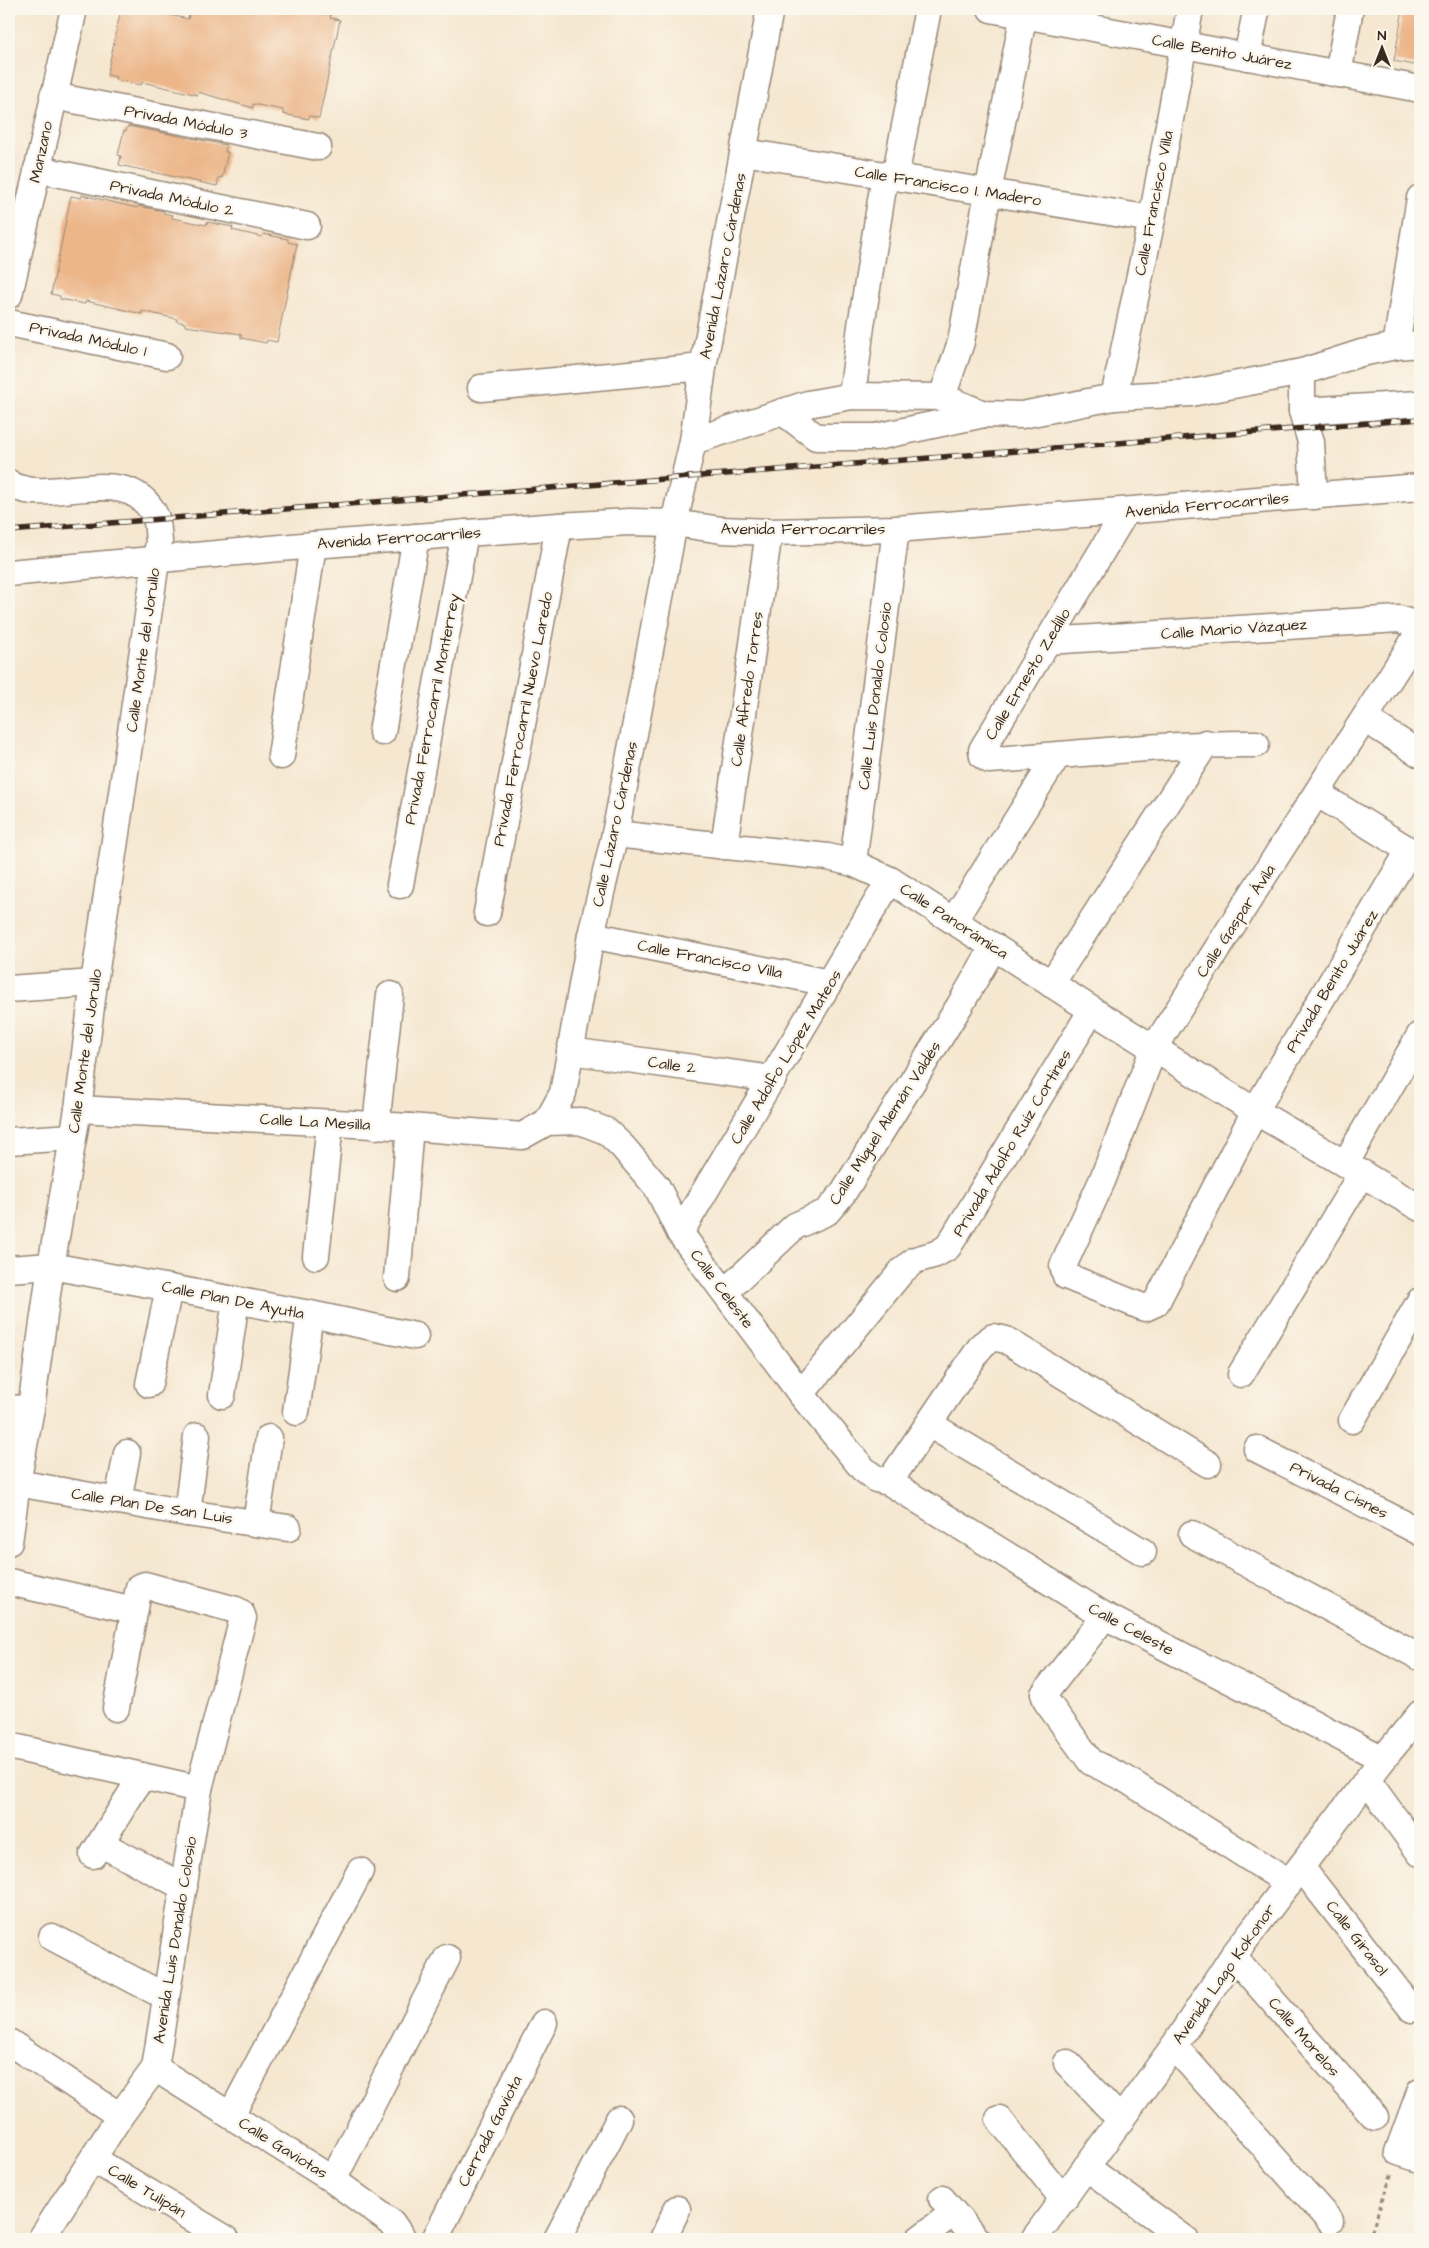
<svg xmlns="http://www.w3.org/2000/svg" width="1429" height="2248" viewBox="0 0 1429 2248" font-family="'Architects Daughter',sans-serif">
<rect width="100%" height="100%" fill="#fbf7ec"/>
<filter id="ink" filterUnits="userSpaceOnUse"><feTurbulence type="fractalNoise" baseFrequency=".02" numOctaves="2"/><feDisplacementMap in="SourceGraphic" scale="10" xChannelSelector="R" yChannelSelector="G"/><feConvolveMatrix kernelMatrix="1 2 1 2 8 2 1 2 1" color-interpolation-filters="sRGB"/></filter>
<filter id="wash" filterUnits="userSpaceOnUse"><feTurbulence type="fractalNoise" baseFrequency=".0096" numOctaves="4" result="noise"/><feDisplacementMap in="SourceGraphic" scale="20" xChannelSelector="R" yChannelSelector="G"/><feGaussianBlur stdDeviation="1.12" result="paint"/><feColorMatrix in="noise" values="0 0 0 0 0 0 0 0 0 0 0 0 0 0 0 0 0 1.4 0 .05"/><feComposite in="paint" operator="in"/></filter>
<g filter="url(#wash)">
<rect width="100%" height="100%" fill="#f5e7d0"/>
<g id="blocks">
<g fill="#ecb689">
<polygon points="121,9 157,9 156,12 188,19 190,9 300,9 331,15 330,18 340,20 319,118 309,116 309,119 283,114 283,110 253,104 253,108 198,92 198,95 142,82 141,85 115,80 116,77 107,75"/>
<polygon points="1403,9 1420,9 1420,66 1394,61"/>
<polygon points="128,126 226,145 225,152 228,152 222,178 219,177 217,186 119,165 121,156 118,155 124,130 126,131"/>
<polygon points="82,195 137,208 138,206 164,211 163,213 173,215 172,218 206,225 207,222 233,227 232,230 262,237 263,234 288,239 288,242 297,244 277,342 267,340 266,343 241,338 241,334 185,326 185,323 176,321 177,319 142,311 142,314 86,301 85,304 60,299 60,296 51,294 71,196 81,198"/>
</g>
</g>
</g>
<g filter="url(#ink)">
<use href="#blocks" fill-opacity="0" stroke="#988877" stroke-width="1"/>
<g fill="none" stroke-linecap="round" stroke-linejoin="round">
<defs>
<g id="minor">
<polyline points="991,9 1420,89"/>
<polyline points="1247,57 1256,12"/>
<polyline points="1338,74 1350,9"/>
<polyline points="53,96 318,147"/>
<polyline points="744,152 1152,219"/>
<polyline points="37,169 307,226"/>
<polyline points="895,177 928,9"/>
<polyline points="9,295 74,9"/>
<polyline points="9,323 167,356"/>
<polyline points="1396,346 1420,198"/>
<polyline points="1302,372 1302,411 1311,442 1314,496"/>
<polyline points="481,388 703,367"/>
<polyline points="852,396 861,326 885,175"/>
<polyline points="942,397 961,342 988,192 1025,9"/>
<polyline points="1114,397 1152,219 1190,9"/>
<polyline points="1302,411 1420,404"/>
<polyline points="783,412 816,437 876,437 984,414"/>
<polyline points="693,441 808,404 852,396 942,397 984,414 1022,415 1114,397 1191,393 1302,372 1361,353 1396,346 1420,344"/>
<path d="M9,483C14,488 20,488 26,490C67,498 133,465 156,518C158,524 158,533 159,541L94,983L78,1109L51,1266L31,1408L17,1483L9,1542"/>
<path d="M1126,511L982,750L983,756L989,760C1078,755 1167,743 1256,744"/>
<polyline points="9,573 313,545 559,526 629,522 674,523 722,530 769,532 896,529 1420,487"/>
<polyline points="1047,641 1399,619 1420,626"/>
<polyline points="1365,719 1420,754"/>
<polyline points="382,732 416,537"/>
<polyline points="281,756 313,545"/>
<polyline points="1318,794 1420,857"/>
<polyline points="615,834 828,857 853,863 890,880 1092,1010 1255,1111 1420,1208"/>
<polyline points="724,846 769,532"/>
<polyline points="1409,851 1255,1111 1156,1303 1145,1308 1066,1276 1063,1266 1102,1181 1154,1048 1420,631"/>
<polyline points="853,863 896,529"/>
<polyline points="400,885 465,533"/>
<polyline points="487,913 559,526"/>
<polyline points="954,920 1057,756"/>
<polyline points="591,935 829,983"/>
<polyline points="1051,984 1206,743"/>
<polyline points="9,989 94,983"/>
<polyline points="570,1051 773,1079"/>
<polyline points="78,1109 410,1127 522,1136 547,1122 580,1121 606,1131 622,1146 657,1187 680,1233 801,1394 863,1469 876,1479 889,1482 1105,1616 1383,1759"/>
<polyline points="547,1122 563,1093 591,935 615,834 674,523 693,441 703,367 770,9"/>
<polyline points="376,1126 390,995"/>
<polyline points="9,1141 73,1137"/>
<polyline points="1345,1164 1420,1035"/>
<polyline points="680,1233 890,880"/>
<polyline points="316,1256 330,1123"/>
<polyline points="9,1269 51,1266 310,1314 415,1336"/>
<polyline points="397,1278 410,1127"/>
<polyline points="725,1292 795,1226 827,1212 843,1193 960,1005 994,946"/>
<polyline points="1241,1374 1362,1173"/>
<polyline points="149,1384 169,1288"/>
<polyline points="801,1394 902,1271 915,1260 936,1254 948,1247 1092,1010"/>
<polyline points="222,1395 236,1300"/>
<polyline points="9,1409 31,1408"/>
<polyline points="296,1412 310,1314"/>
<polyline points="1352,1420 1420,1301"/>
<polyline points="929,1424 1143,1552"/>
<polyline points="1257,1449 1420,1532"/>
<polyline points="889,1482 982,1345 993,1337 1006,1340 1208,1464"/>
<polyline points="17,1483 187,1513 288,1528"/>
<polyline points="118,1501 127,1453"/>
<polyline points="187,1513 197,1436"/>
<polyline points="256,1523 269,1438"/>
<polyline points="1192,1534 1420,1657"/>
<polyline points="9,1582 134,1610"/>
<polyline points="1105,1616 1044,1694 1047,1702 1091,1762 1124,1778 1289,1883"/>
<polyline points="9,1746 199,1789"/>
<polyline points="1367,1780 1420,1853"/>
<polyline points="101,1844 184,1887"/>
<polyline points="93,1855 142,1776"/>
<polyline points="1301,1867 1412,2009"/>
<polyline points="52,1937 166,1997"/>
<polyline points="1233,1956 1375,2117"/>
<polyline points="9,2042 120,2116"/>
<polyline points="1174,2046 1330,2221"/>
<polyline points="1067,2063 1121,2120"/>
<polyline points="155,2068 333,2180 392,2223 403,2239"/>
<polyline points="1420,2092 1398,2152 1420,2159"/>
<polyline points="231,2115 360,1871"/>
<polyline points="999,2119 1064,2200"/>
<polyline points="93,2159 226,2239"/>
<polyline points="1086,2167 1185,2239"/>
<polyline points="333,2180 447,1958"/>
<polyline points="942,2199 976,2239"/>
<polyline points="41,2239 120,2116 155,2068 199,1789 243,1618 241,1613 236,1610 145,1585 139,1587 116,1708"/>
<polyline points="435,2239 544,2023"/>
<polyline points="557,2239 619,2119"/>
<polyline points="663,2239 677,2209"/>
<polyline points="919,2239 953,2213"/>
<polyline points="1034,2239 1174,2046 1233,1956 1383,1759 1420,1714"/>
</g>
</defs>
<use href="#minor" stroke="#988877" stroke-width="29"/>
<polyline stroke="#988877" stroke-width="3" stroke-dasharray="4 4" stroke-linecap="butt" points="1369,2239 1392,2172"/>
<use href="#minor" stroke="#fff" stroke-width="26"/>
<defs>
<polyline id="rail" points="9,531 1420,419"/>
</defs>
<use href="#rail" stroke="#3b2a1e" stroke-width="5.5"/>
<use href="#rail" stroke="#fbf7ec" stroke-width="4" stroke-dasharray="11" stroke-linecap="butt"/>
</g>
</g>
<g text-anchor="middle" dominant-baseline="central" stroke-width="5" stroke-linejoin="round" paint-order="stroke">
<g font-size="16" fill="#3b2a1e" stroke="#fbf7ec">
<text transform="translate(1222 52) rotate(10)">Calle Benito Juárez</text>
<text transform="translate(186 122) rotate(11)">Privada Módulo 3</text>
<text transform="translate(41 152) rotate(-78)">Manzano</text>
<text transform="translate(948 186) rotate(9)">Calle Francisco I. Madero</text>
<text transform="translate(172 198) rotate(12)">Privada Módulo 2</text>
<text transform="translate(1154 203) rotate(-79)">Calle Francisco Villa</text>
<text transform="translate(723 266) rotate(-79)">Avenida Lázaro Cárdenas</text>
<text transform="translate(88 339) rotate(12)">Privada Módulo 1</text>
<text transform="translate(1207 505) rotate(-5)">Avenida Ferrocarriles</text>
<text x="803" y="529">Avenida Ferrocarriles</text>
<text transform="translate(399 538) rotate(-4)">Avenida Ferrocarriles</text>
<text transform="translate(1234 629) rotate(-4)">Calle Mario Vázquez</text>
<text transform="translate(143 650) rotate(-82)">Calle Monte del Jorullo</text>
<text transform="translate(1028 674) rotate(-59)">Calle Ernesto Zedillo</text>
<text transform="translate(747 689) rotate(-82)">Calle Alfredo Torres</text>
<text transform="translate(875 696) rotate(-83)">Calle Luis Donaldo Colosio</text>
<text transform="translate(432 709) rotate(-79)">Privada Ferrocarril Monterrey</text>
<text transform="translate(523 719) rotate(-79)">Privada Ferrocarril Nuevo Laredo</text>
<text transform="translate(615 824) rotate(-78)">Calle Lázaro Cárdenas</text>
<text transform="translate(954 921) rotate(33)">Calle Panorámica</text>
<text transform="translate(1236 921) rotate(-57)">Calle Gaspar Ávila</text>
<text transform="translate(710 959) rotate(11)">Calle Francisco Villa</text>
<text transform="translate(1332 981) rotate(-59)">Privada Benito Juárez</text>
<text transform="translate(85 1051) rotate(-82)">Calle Monte del Jorullo</text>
<text transform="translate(786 1057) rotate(-59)">Calle Adolfo López Mateos</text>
<text transform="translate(672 1065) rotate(8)">Calle 2</text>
<text transform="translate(315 1122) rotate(3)">Calle La Mesilla</text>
<text transform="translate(885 1123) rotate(-57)">Calle Miguel Alemán Valdés</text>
<text transform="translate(1012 1143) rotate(-59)">Privada Adolfo Ruíz Cortines</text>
<text transform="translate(722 1289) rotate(53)">Calle Celeste</text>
<text transform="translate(233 1300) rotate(11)">Calle Plan De Ayutla</text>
<text transform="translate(1339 1490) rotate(27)">Privada Cisnes</text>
<text transform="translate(152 1506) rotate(9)">Calle Plan De San Luis</text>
<text transform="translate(1131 1629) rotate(28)">Calle Celeste</text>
<text transform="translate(1357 1938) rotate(52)">Calle Girasol</text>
<text transform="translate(175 1940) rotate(-81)">Avenida Luis Donaldo Colosio</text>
<text transform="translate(1224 1974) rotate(-55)">Avenida Lago Kokonor</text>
<text transform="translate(1304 2037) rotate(49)">Calle Morelos</text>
<text transform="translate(490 2131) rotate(-63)">Cerrada Gaviota</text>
<text transform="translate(283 2148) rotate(32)">Calle Gaviotas</text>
<text transform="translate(147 2191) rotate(31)">Calle Tulipán</text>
</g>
</g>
<rect width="1429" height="2248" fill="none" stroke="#fbf7ec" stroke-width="30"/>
<g transform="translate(1382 48)" stroke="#fbf7ec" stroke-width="4" paint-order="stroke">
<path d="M0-4L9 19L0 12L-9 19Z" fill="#3b2a1e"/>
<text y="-8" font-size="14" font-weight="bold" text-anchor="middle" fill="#3b2a1e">N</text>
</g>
</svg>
